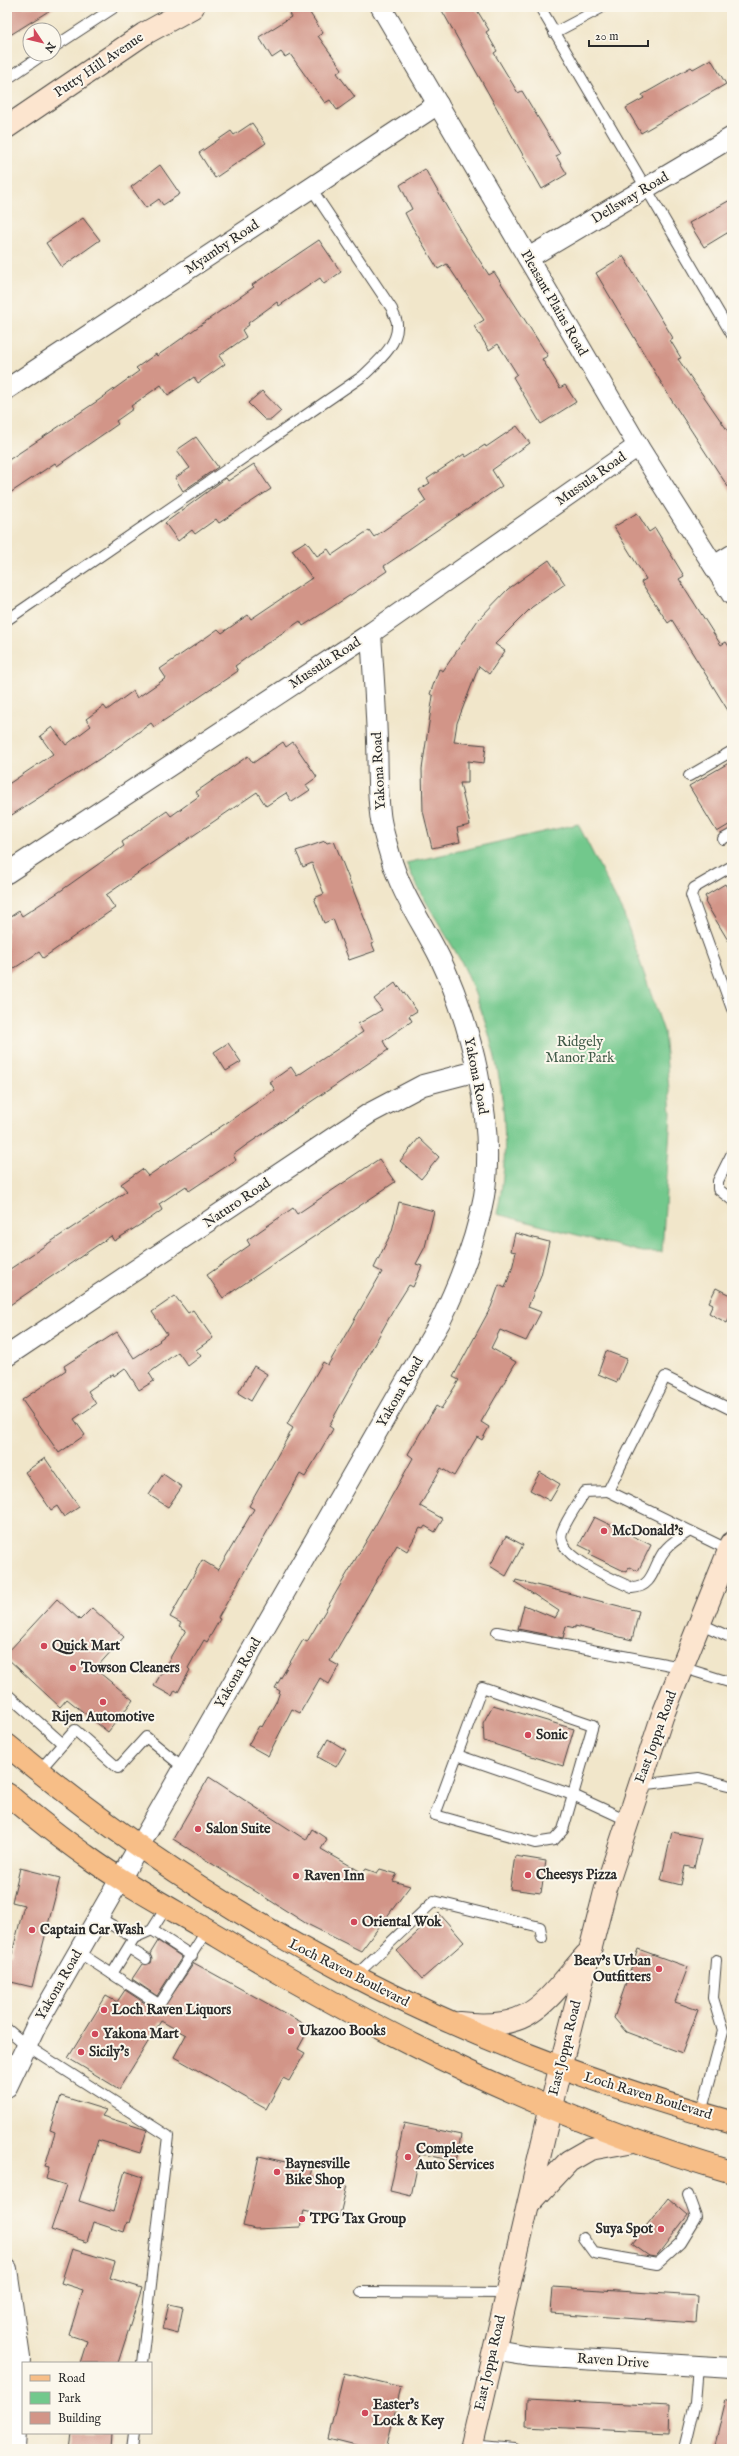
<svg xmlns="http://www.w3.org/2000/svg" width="739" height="2456" viewBox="0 0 739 2456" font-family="'IM FELL English',serif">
<rect width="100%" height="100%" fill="#fbf7ec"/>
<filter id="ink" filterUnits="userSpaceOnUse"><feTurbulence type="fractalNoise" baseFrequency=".025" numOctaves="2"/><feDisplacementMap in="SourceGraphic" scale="8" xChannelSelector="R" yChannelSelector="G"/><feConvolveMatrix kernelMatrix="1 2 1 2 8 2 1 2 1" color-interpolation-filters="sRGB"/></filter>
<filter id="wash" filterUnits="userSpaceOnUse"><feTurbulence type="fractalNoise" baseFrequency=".012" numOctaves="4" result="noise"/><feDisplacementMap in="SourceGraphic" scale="16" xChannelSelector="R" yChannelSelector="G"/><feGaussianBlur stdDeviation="0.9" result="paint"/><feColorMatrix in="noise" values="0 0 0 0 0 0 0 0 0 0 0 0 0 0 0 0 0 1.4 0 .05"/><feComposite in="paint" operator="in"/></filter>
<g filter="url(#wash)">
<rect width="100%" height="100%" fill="#f1e6ca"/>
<path fill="#72c88c" stroke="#4e7a5c" d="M578,824L624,915L664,1032L671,1113L662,1252H642L497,1214C513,1141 503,1063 475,994C471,984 467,973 462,963C443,929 422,898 406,863Z"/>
<g id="blocks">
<g fill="#d29588">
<polygon points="7,7 55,7 7,37"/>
<polygon points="300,7 306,7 323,33 318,36 342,69 337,73 355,97 337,110 330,100 325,103 290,54 285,57 281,52 272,58 259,37 291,17 289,14"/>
<polygon points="440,7 475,7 489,30 486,32 497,51 494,53 518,93 522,91 560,154 556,156 567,174 542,189"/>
<polygon points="711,59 726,84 641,133 626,108 644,98 642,95 691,67 693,69"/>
<polygon points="252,123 266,143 215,178 199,153 231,131 234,135"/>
<polygon points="160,165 180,194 163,205 159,199 146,208 131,187"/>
<polygon points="425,169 461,232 489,275 494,272 548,356 542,359 560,388 565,385 576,402 541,424 513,377 517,374 498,344 489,350 474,326 484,320 447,264 438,269 410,223 405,213 412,209 400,185"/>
<polygon points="732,199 732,230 704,247 689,223"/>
<polygon points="83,218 100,240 62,267 46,243"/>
<polygon points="319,240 341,272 324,284 320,278 279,306 277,302 248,323 249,325 242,330 246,337 219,356 225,364 198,383 194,377 168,395 161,385 131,406 133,409 116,421 118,424 57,466 55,463 7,495 7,461 99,400 139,371 136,368 156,354 157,356 254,287 252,285"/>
<polygon points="623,256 673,338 670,340 681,358 678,359 732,437 732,493 672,401 596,273"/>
<polygon points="262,391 281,411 271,420 265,420 248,403"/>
<polygon points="517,426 530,443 492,470 502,486 384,566 387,571 372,581 303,626 300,621 263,646 235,666 238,671 192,702 154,727 151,723 115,749 7,818 7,785 53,754 40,736 52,727 66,745 91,726 86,719 104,706 107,710 133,691 137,698 166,678 160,669 208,636 218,629 222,633 248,615 251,619 312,578 292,550 306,541 317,556 328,549 332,555 369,530 374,537 426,501 419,490 430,483 427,479 464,454 466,457 485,445 486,447"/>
<polygon points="196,437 218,467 183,491 175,478 190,468 177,450"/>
<polygon points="254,464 271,489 219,523 216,519 195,534 192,530 178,541 165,523 226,478 228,481"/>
<polygon points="637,513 649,532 655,528 684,576 679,579 721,645 726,642 732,651 732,717 672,620 668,623 641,582 646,579 614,527"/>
<polygon points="549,560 565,584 532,607 495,644 505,651 489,674 479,666 457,723 454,742 486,745 484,763 468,761 468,783 460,783 470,825 457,828 460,842 432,848 423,811 422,769 433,696 430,694 439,669 443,671 478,620 508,589"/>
<polygon points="283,742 286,747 293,742 317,777 306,785 310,790 292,802 286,793 266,806 257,792 106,895 115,908 43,958 39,952 7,973 7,919 19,911 22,916 59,892 124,846 122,842 167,811 171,816 199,796 196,792 248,756 253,763"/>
<polygon points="732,761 732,823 717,832 689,786"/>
<polygon points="325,841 327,843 334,841 374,943 372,944 375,951 349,960 333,919 324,923 314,898 324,894 312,863 303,867 296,851"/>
<polygon points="725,884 732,896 732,947 705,902 707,900 705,896"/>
<polygon points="395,983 398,988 399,986 417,1011 409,1016 412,1021 383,1041 388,1050 245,1146 233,1155 236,1160 189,1191 186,1186 159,1204 162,1210 151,1218 114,1241 111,1236 7,1307 7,1271 127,1191 121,1184 142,1169 148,1176 275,1090 270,1082 291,1067 297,1076 363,1032 358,1024 382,1010 374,999"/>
<polygon points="228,1043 241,1062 226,1071 214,1052"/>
<polygon points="419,1138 439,1157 421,1179 400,1161"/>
<polygon points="379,1159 395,1182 223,1298 207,1275 250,1245 247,1240 293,1208 297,1214"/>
<polygon points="399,1202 434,1211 425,1247 416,1264 422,1266 413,1287 409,1285 394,1309 336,1413 329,1426 333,1429 305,1477 300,1474 218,1618 220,1619 207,1642 204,1640 188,1668 190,1670 178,1692 175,1690 172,1696 154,1686 186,1630 179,1626 181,1623 170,1617 202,1560 218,1570 254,1509 249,1506 293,1428 287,1424 323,1362 328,1365 382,1272 374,1268 392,1231"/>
<polygon points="515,1233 549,1242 541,1275 528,1307 541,1312 526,1341 500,1330 491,1348 516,1362 481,1422 489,1427 482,1440 477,1437 454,1476 441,1468 420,1506 443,1519 435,1532 425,1526 423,1529 420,1528 407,1551 397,1545 330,1661 339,1666 329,1684 320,1678 300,1713 292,1709 268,1756 248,1745 259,1726 262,1727 277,1700 280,1691 275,1688 303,1640 307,1642 375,1526 413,1458 408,1454 436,1406 441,1409 459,1380 453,1377 491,1307 499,1285 505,1288 512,1269 516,1252 511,1251"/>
<polygon points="716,1288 732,1296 732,1313 727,1323 709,1313 713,1304 709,1302"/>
<polygon points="175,1296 188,1313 193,1310 213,1338 196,1350 201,1356 188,1366 178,1352 149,1373 154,1381 139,1390 125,1368 114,1376 113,1374 88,1391 96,1404 74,1419 85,1435 59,1453 22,1400 66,1370 64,1366 117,1332 134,1358 160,1341 159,1340 167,1334 152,1312"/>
<polygon points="606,1351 627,1359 617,1382 598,1374"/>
<polygon points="254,1366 267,1374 251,1401 238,1393"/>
<polygon points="45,1458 79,1507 64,1517 57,1506 51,1510 25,1472"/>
<polygon points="540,1472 560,1484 550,1501 530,1490"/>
<polygon points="163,1474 182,1487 168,1507 149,1495"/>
<polygon points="594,1517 651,1545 638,1571 629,1567 626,1572 589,1554 591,1551 579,1545"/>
<polygon points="506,1536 523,1545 506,1576 490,1566"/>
<polygon points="516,1580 639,1611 632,1640 575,1626 575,1628 566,1626 563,1638 518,1629 524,1605 555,1618 559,1611 515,1582"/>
<polygon points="57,1599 80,1620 92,1608 124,1637 95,1669 133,1700 108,1732 67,1699 60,1707 7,1658 7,1653"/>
<polygon points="493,1705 574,1729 563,1766 484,1741 483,1723"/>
<polygon points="328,1739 346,1750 336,1767 318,1757"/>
<polygon points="209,1777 306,1840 312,1829 327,1839 321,1849 363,1873 366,1869 377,1873 380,1869 397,1874 393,1881 410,1886 361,1951 307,1924 173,1839"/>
<polygon points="672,1832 701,1838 694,1868 685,1866 681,1885 661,1880"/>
<polygon points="515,1856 546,1861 541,1893 510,1889"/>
<polygon points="20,1868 60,1878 32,1987 7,1981 7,1953 12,1954 24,1905 12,1902"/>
<polygon points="439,1913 464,1942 422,1979 397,1951"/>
<polygon points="158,1941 182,1957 157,1996 132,1979 142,1964 151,1963 152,1959 150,1954"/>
<polygon points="638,1949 688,1967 675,2002 698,2010 682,2053 626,2032 614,2018"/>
<polygon points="194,1963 310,2027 298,2049 305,2053 289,2081 283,2078 266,2109 174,2057 186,2035 161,2021 119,2089 68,2058 106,1996 117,2002 125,1990 154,2009 163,2008"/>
<polygon points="61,2096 106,2110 102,2116 147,2130 140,2153 98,2140 79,2201 113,2212 125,2171 143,2177 129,2223 127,2222 124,2232 93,2222 87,2242 51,2230 66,2185 46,2179 49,2167 45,2166 55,2132 50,2130"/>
<polygon points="404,2123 461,2135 456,2161 420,2154 411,2196 390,2191"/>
<polygon points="259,2156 312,2168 310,2176 347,2185 339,2219 304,2211 300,2227 255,2229 243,2226"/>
<polygon points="668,2198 688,2215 658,2254 655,2257 649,2256 632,2244"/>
<polygon points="72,2249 115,2262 110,2278 142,2288 118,2363 80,2363 87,2341 69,2335 83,2290 61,2283"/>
<polygon points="553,2287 698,2296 696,2323 551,2313"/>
<polygon points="169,2304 183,2307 178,2333 163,2329"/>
<polygon points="344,2373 401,2387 386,2449 368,2449 328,2439"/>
<polygon points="527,2399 670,2406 669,2433 526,2426"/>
<polygon points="726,2399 732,2399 732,2449 714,2449"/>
<polygon points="71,2433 111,2433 110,2449 69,2449"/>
</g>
</g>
</g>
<g filter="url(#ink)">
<use href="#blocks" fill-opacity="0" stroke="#494743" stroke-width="1"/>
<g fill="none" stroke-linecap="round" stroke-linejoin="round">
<defs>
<g id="lane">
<polyline points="540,7 732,335"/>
<polyline points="554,33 603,7"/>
<polyline points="54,47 115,7"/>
<polyline points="7,79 44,54"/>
<path d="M7,620L363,376C376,363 399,345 397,324C397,319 393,314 392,309L311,188"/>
<polyline points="689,776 732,751"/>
<polyline points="723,839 732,834"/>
<polyline points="732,866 694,888 691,895 732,1009"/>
<polyline points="732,1153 718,1181 718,1189 732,1200"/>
<path d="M608,1491L585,1492C578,1504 567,1518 562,1532C554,1556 614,1579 632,1588C656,1587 653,1561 667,1548C673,1541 682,1536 690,1531"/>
<polyline points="729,1550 608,1491 665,1377 732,1410"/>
<polyline points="699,1623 732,1638"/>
<polyline points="497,1632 681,1667 732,1683"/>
<polygon points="482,1687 593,1725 563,1830 554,1840 535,1843 435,1815"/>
<polyline points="7,1694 63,1744"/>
<polyline points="457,1755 573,1795 627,1820"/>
<polyline points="39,1771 75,1730 118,1768 146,1737 184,1768"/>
<polyline points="639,1785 699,1778 732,1786"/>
<polyline points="98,1917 134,1938 152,1930 167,1906"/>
<polyline points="152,1930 192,1956"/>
<polyline points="129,1948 146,1959"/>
<polyline points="78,1952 157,2003 161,2002 207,1930"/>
<polyline points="112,1974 134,1938"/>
<polyline points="354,1977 434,1901 540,1927 542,1938"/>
<polyline points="7,2029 26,2045 168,2136 142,2363"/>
<polyline points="701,2113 723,2031 713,1998 716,1960"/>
<polyline points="583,2238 594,2253 657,2264 680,2243 696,2217 688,2195"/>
<polyline points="361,2292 507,2293"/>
<polyline points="471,2445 514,2449"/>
<polyline points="132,2449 134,2433"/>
<polyline points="684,2449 695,2403 698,2366"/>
</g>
<g id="street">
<polyline points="381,7 638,446 732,595"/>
<polyline points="528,258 732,137"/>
<polyline points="7,389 438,104"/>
<polyline points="714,566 732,555"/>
<polyline points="7,873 371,633 638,446"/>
<polyline points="7,1356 370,1113 423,1085 477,1071"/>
<path d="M7,2087L37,2024L440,1322C460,1281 476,1241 484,1196C496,1123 471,1024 440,958C423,924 400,892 390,855C386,841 381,826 380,813C377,789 378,764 377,741C376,704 373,669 371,633"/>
<polyline points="7,2269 20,2358 15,2449"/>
<polyline points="494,2350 530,2356 732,2368"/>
</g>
<g id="secondary">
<polyline points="7,127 144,34 193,7"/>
<path d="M459,2023C531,2032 543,2004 586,1955"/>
<polyline points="529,2204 569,2161 590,2149 634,2141"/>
<polyline points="471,2449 560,2068 606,1888 662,1717 732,1543"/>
</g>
<g id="primary">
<path d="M7,1745C224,1926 459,2047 732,2122"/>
<path d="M7,1794C32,1815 58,1836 85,1855C127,1886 174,1910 219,1937C380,2034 551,2120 732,2172"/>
</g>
</defs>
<use href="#lane" stroke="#494743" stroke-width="12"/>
<use href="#street" stroke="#494743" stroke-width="22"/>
<use href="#secondary" stroke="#494743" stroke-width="24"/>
<use href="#primary" stroke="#494743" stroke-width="24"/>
<use href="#lane" stroke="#fff" stroke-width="10"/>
<use href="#street" stroke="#fff" stroke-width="20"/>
<use href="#secondary" stroke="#fce5cf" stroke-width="22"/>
<use href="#primary" stroke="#f7be87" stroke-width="22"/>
</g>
</g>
<g fill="#d1495b" stroke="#fbf7ec" stroke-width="1.5">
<circle cx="604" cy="1531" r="4"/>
<circle cx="44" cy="1646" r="4"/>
<circle cx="73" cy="1668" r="4"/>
<circle cx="103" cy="1702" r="4"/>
<circle cx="528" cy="1735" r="4"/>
<circle cx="198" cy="1829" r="4"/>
<circle cx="528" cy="1875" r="4"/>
<circle cx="296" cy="1876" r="4"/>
<circle cx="354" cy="1922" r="4"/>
<circle cx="32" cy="1930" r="4"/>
<circle cx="659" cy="1969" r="4"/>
<circle cx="104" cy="2010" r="4"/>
<circle cx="291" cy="2031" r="4"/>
<circle cx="95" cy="2034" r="4"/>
<circle cx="81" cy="2052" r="4"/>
<circle cx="408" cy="2157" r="4"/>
<circle cx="277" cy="2172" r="4"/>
<circle cx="302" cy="2219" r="4"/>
<circle cx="661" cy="2229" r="4"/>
<circle cx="365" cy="2413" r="4"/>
</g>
<g text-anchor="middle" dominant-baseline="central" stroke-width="4" stroke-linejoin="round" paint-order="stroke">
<g font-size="14" fill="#2b2b2b" stroke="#fbf7ec">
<text transform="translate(99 65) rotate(-34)">Putty Hill Avenue</text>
<text transform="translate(630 198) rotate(-31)">Dellsway Road</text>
<text transform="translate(222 247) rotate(-34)">Myamby Road</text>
<text transform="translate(554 303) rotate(60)">Pleasant Plains Road</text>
<text transform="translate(591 479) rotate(-35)">Mussula Road</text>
<text transform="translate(325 663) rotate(-33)">Mussula Road</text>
<text transform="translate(379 771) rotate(-93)">Yakona Road</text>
<text transform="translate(476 1076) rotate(79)">Yakona Road</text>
<text transform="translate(237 1203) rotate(-34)">Naturo Road</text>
<text transform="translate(400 1392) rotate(-60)">Yakona Road</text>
<text transform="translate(238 1673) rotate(-60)">Yakona Road</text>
<text transform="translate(656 1737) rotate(-70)">East Joppa Road</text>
<text transform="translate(349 1973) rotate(27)">Loch Raven Boulevard</text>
<text transform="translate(59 1985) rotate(-60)">Yakona Road</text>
<text transform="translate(565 2048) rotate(-76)">East Joppa Road</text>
<text transform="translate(648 2096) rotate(17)">Loch Raven Boulevard</text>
<text transform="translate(613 2361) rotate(4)">Raven Drive</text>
<text transform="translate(490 2363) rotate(-77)">East Joppa Road</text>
</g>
<g font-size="14" fill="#405a48" stroke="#fbf7ec">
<text x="580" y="1042">Ridgely<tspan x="580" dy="16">Manor Park</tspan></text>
</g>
<g font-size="14" font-weight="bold" fill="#2b2b2b" stroke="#fbf7ec" text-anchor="start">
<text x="612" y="1531">McDonald's</text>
<text x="52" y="1646">Quick Mart</text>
<text x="81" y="1668">Towson Cleaners</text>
<text x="103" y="1717" text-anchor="middle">Rijen Automotive</text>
<text x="536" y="1735">Sonic</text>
<text x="206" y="1829">Salon Suite</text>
<text x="536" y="1875">Cheesys Pizza</text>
<text x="304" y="1876">Raven Inn</text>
<text x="362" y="1922">Oriental Wok</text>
<text x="40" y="1930">Captain Car Wash</text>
<text x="651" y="1961" text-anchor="end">Beav's Urban<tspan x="651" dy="16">Outfitters</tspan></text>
<text x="112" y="2010">Loch Raven Liquors</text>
<text x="299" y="2031">Ukazoo Books</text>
<text x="103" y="2034">Yakona Mart</text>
<text x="89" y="2052">Sicily’s</text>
<text x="416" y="2149">Complete<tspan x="416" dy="16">Auto Services</tspan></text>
<text x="285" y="2164">Baynesville<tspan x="285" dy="16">Bike Shop</tspan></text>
<text x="310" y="2219">TPG Tax Group</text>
<text x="653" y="2229" text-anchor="end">Suya Spot</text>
<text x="373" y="2405">Easter’s<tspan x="373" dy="16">Lock &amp; Key</tspan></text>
</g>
</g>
<rect width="739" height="2456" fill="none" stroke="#fbf7ec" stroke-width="24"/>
<rect x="22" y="2362" width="130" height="72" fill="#fbf7ec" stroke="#a8a59f"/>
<rect x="30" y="2375" width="20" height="6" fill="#f7be87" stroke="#a8a59f"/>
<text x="58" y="2382" font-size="12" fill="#2b2b2b">Road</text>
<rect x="30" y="2392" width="20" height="12" fill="#72c88c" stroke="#a8a59f"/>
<text x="58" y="2402" font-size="12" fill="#2b2b2b">Park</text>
<rect x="30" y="2412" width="20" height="12" fill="#d29588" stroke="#a8a59f"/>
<text x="58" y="2422" font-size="12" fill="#2b2b2b">Building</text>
<g transform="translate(42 42) rotate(125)"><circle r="19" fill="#fbf7ec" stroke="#a8a59f"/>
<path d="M0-3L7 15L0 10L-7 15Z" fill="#d1495b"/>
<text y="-6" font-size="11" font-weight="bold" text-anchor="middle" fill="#2b2b2b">N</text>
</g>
<path d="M589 40v6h59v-6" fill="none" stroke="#2b2b2b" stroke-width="2"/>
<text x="595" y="40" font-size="12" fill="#2b2b2b" stroke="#fbf7ec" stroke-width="3" paint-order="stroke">20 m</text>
</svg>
